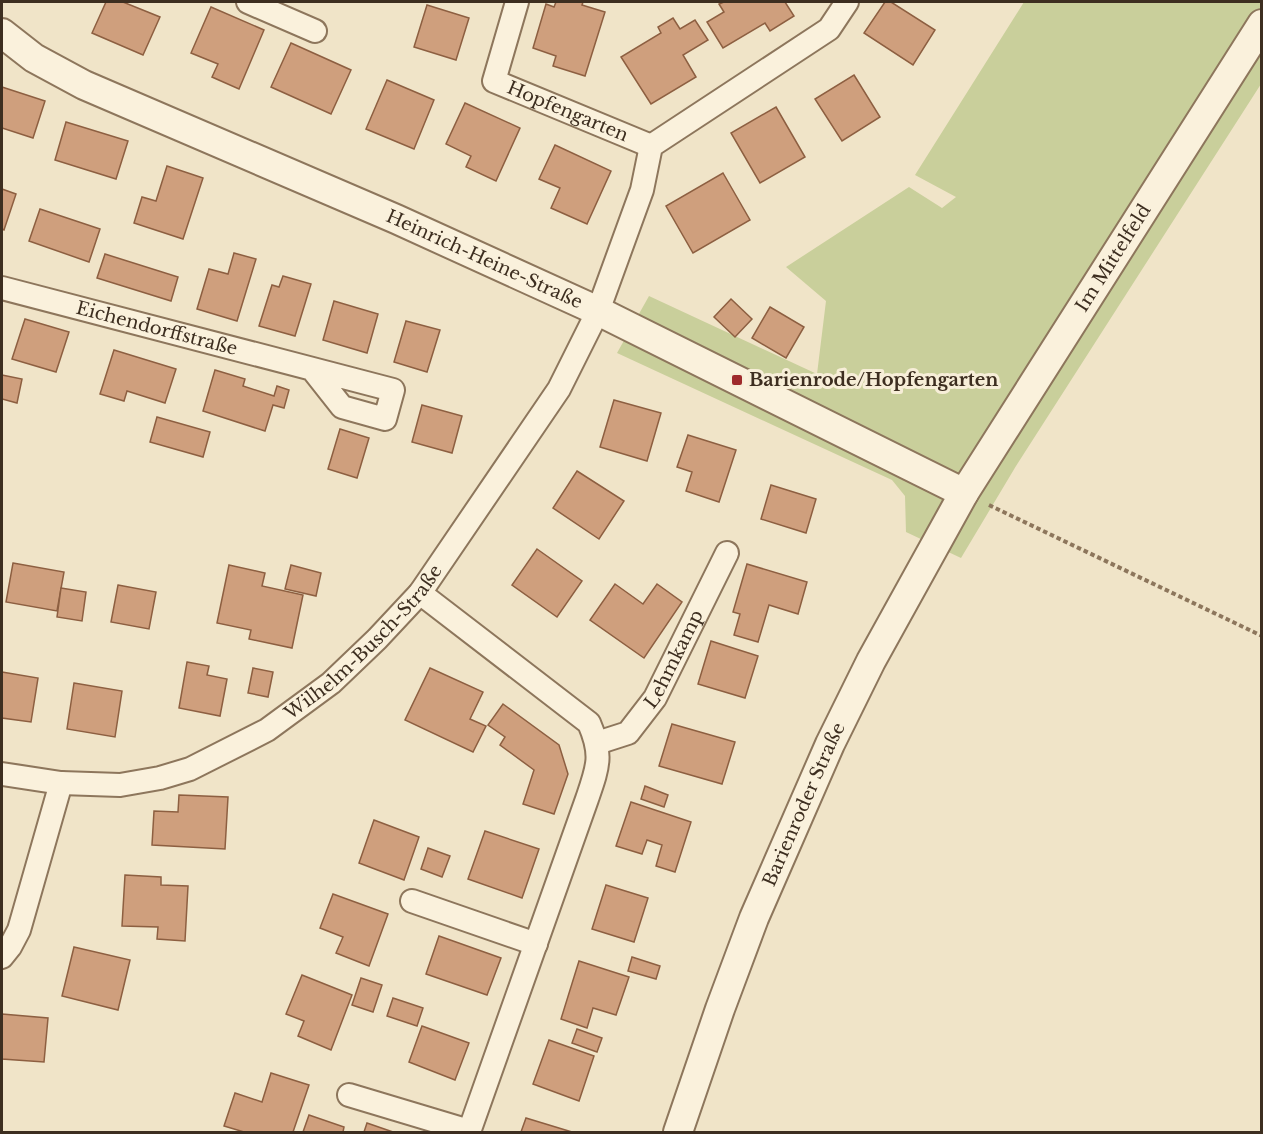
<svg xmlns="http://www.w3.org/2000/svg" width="1263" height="1134" viewBox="0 0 1263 1134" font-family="'Libre Baskerville',serif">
<rect width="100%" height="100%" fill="#f0e4c8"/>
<polygon fill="#c9cf9b" points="1024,2 1261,2 1261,84 1016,466 961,558 906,532 905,496 892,480 617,353 649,296 817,374 826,301 786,267 909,187 942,208 956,197 915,175"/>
<g fill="#cf9f7d" stroke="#8d5f41" stroke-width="1.5">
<polygon points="106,2 123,2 160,17 143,55 92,33"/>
<polygon points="556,2 583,2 582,5 605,12 585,76 553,66 556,56 533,48 546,4 554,7"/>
<polygon points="724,2 785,2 794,16 770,31 765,23 723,48 707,22 724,12 719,4"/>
<polygon points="885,2 891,2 935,30 913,65 864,33"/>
<polygon points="427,5 469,18 456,60 414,47"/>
<polygon points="211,7 264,30 239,89 212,77 218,64 191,53"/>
<polygon points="673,18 680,29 695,20 708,40 683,55 696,77 651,104 621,57 661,33 658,27"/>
<polygon points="291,43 351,70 331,114 271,87"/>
<polygon points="854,75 880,117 842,141 815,99"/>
<polygon points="387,80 434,100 414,149 366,129"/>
<polygon points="2,87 45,101 33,138 2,128"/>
<polygon points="465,103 520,128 496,181 466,167 471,156 446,144"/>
<polygon points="776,107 805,157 760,183 731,133"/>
<polygon points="66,122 128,141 116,179 55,160"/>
<polygon points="555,145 611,171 587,224 551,208 560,188 539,179"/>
<polygon points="167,166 203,178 183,239 134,223 142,197 156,201"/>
<polygon points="723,173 750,220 693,253 666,206"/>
<polygon points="2,189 16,194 4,230 2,229"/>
<polygon points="40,209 100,229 89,262 29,241"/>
<polygon points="234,253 256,259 237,321 197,309 209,269 228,274"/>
<polygon points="105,254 178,277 171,301 97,278"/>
<polygon points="283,276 311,284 295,336 259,326 272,285 279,287"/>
<polygon points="731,299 752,319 735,337 714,317"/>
<polygon points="334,301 378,314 367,353 323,340"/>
<polygon points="770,307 804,327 786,358 752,338"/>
<polygon points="25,319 69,332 56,372 12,359"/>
<polygon points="406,321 440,330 427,372 394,362"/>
<polygon points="114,350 176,369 165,403 127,391 124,401 100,394"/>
<polygon points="215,370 245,379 243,386 274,396 277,386 289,390 284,408 273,405 265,431 203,411"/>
<polygon points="2,375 22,379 17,403 2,399"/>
<polygon points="614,400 661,413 647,461 600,447"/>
<polygon points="422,405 462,416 452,453 412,442"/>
<polygon points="157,417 210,432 203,457 150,442"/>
<polygon points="340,429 369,438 357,478 328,469"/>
<polygon points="688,435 736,450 719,502 686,491 692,472 677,467"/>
<polygon points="577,471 624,501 599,539 553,508"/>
<polygon points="771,485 816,499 806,533 761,519"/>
<polygon points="537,549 582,581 557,617 512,585"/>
<polygon points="13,563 64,572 57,611 6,602"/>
<polygon points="747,564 807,582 798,614 769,605 758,642 734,635 740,614 733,612"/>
<polygon points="229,565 265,573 262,586 303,595 292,648 249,639 251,630 217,623"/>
<polygon points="291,565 321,573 316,596 285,589"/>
<polygon points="615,584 643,604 657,584 682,602 644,658 590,620"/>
<polygon points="118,585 156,592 149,629 111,622"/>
<polygon points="61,588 86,592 82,621 57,617"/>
<polygon points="711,641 758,656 745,698 698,684"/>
<polygon points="187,662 209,666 207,675 227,679 220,716 179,708"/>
<polygon points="253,668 273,672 268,697 248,693"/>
<polygon points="430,668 483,692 470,719 486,726 473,752 405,720"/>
<polygon points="2,672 38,678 31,722 2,718"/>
<polygon points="74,683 122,691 115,737 67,729"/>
<polygon points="503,704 559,745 568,774 554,814 523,804 534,770 500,745 505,737 488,725"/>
<polygon points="672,724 735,742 722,784 659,766"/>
<polygon points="645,786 668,795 664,807 641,799"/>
<polygon points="179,795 228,797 225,849 152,845 154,811 178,812"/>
<polygon points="631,802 691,822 675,872 656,866 662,845 647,840 642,854 616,846"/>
<polygon points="374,820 419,837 404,880 359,863"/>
<polygon points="485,831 539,849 522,898 468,879"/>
<polygon points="428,848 450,856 442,877 421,869"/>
<polygon points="125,875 161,877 161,885 188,886 185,941 157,939 158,927 122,926"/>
<polygon points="606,885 648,898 634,942 592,929"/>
<polygon points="333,894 388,914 369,966 336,953 343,937 320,928"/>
<polygon points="439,936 501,958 487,995 426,974"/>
<polygon points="74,947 130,960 118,1010 62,996"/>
<polygon points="632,957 660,966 656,979 628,971"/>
<polygon points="579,961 629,977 616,1015 593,1008 587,1028 561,1019"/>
<polygon points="302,975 352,995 331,1050 298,1036 304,1021 286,1014"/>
<polygon points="361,978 382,985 373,1012 352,1005"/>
<polygon points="393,998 423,1008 417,1026 387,1016"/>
<polygon points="2,1014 48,1018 44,1062 2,1059"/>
<polygon points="422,1026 469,1043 455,1080 409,1062"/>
<polygon points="577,1029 602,1038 597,1052 572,1043"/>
<polygon points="549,1040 594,1056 579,1101 533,1084"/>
<polygon points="271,1073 309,1085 293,1132 244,1132 224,1126 235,1093 262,1102"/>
<polygon points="309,1115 344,1127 343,1132 303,1132"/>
<polygon points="526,1118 572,1132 521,1132"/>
<polygon points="367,1123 393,1132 364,1132"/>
</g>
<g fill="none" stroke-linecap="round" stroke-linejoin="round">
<defs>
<g id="minor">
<polyline points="248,2 315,31"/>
<path id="s1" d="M517,2L494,81L651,146"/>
<path id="s2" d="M2,288L393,390L385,419L342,407L312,369"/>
<path d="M420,593L589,723C603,755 598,767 587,799L469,1132"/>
<path id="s3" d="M597,743L628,733L655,698L727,553"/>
<path id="s4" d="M2,774L61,783L120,785L160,778L190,769L267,730L331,683L377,639L420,593L559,389L598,311L642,190L651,146L829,29L847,2"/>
<polyline points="412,901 536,944"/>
<polyline points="2,957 10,947 19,930 61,783"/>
<polyline points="349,1095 469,1131"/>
</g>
<g id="tertiary">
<path id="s5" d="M2,33L34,58L84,85L396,219L598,311L964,493"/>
<path id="s6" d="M678,1132L720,1009L754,918L830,744L871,661L964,493L1262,24"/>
</g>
</defs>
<use href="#minor" stroke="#8d765c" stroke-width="26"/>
<use href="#tertiary" stroke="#8d765c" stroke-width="32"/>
<polyline stroke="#8d765c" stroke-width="4" stroke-dasharray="4.5 3" stroke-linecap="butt" points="989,505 1262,636"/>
<use href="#minor" stroke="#faf1dc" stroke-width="22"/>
<use href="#tertiary" stroke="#faf1dc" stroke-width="28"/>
</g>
<rect fill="#9e2a2b" stroke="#f7eed8" stroke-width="2" x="731" y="374" width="12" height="12" rx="3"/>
<g text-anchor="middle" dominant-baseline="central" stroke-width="6" stroke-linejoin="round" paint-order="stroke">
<g font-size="18" fill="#3d2e20" stroke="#f7eed8">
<text stroke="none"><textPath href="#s1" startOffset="162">Hopfengarten</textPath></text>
<text stroke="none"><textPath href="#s6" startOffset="980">Im Mittelfeld</textPath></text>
<text stroke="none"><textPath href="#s5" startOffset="534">Heinrich-Heine-Straße</textPath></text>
<text stroke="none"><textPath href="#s2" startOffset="160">Eichendorffstraße</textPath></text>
<text stroke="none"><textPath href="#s4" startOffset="408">Wilhelm-Busch-Straße</textPath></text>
<text stroke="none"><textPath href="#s3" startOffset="120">Lehmkamp</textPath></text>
<text stroke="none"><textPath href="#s6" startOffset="351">Barienroder Straße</textPath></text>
</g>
<g font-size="18" font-weight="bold" fill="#3d2e20" stroke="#f7eed8" text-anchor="start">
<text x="749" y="380">Barienrode/Hopfengarten</text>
</g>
</g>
<rect width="1263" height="1134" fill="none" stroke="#3d2e20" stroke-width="6"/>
</svg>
